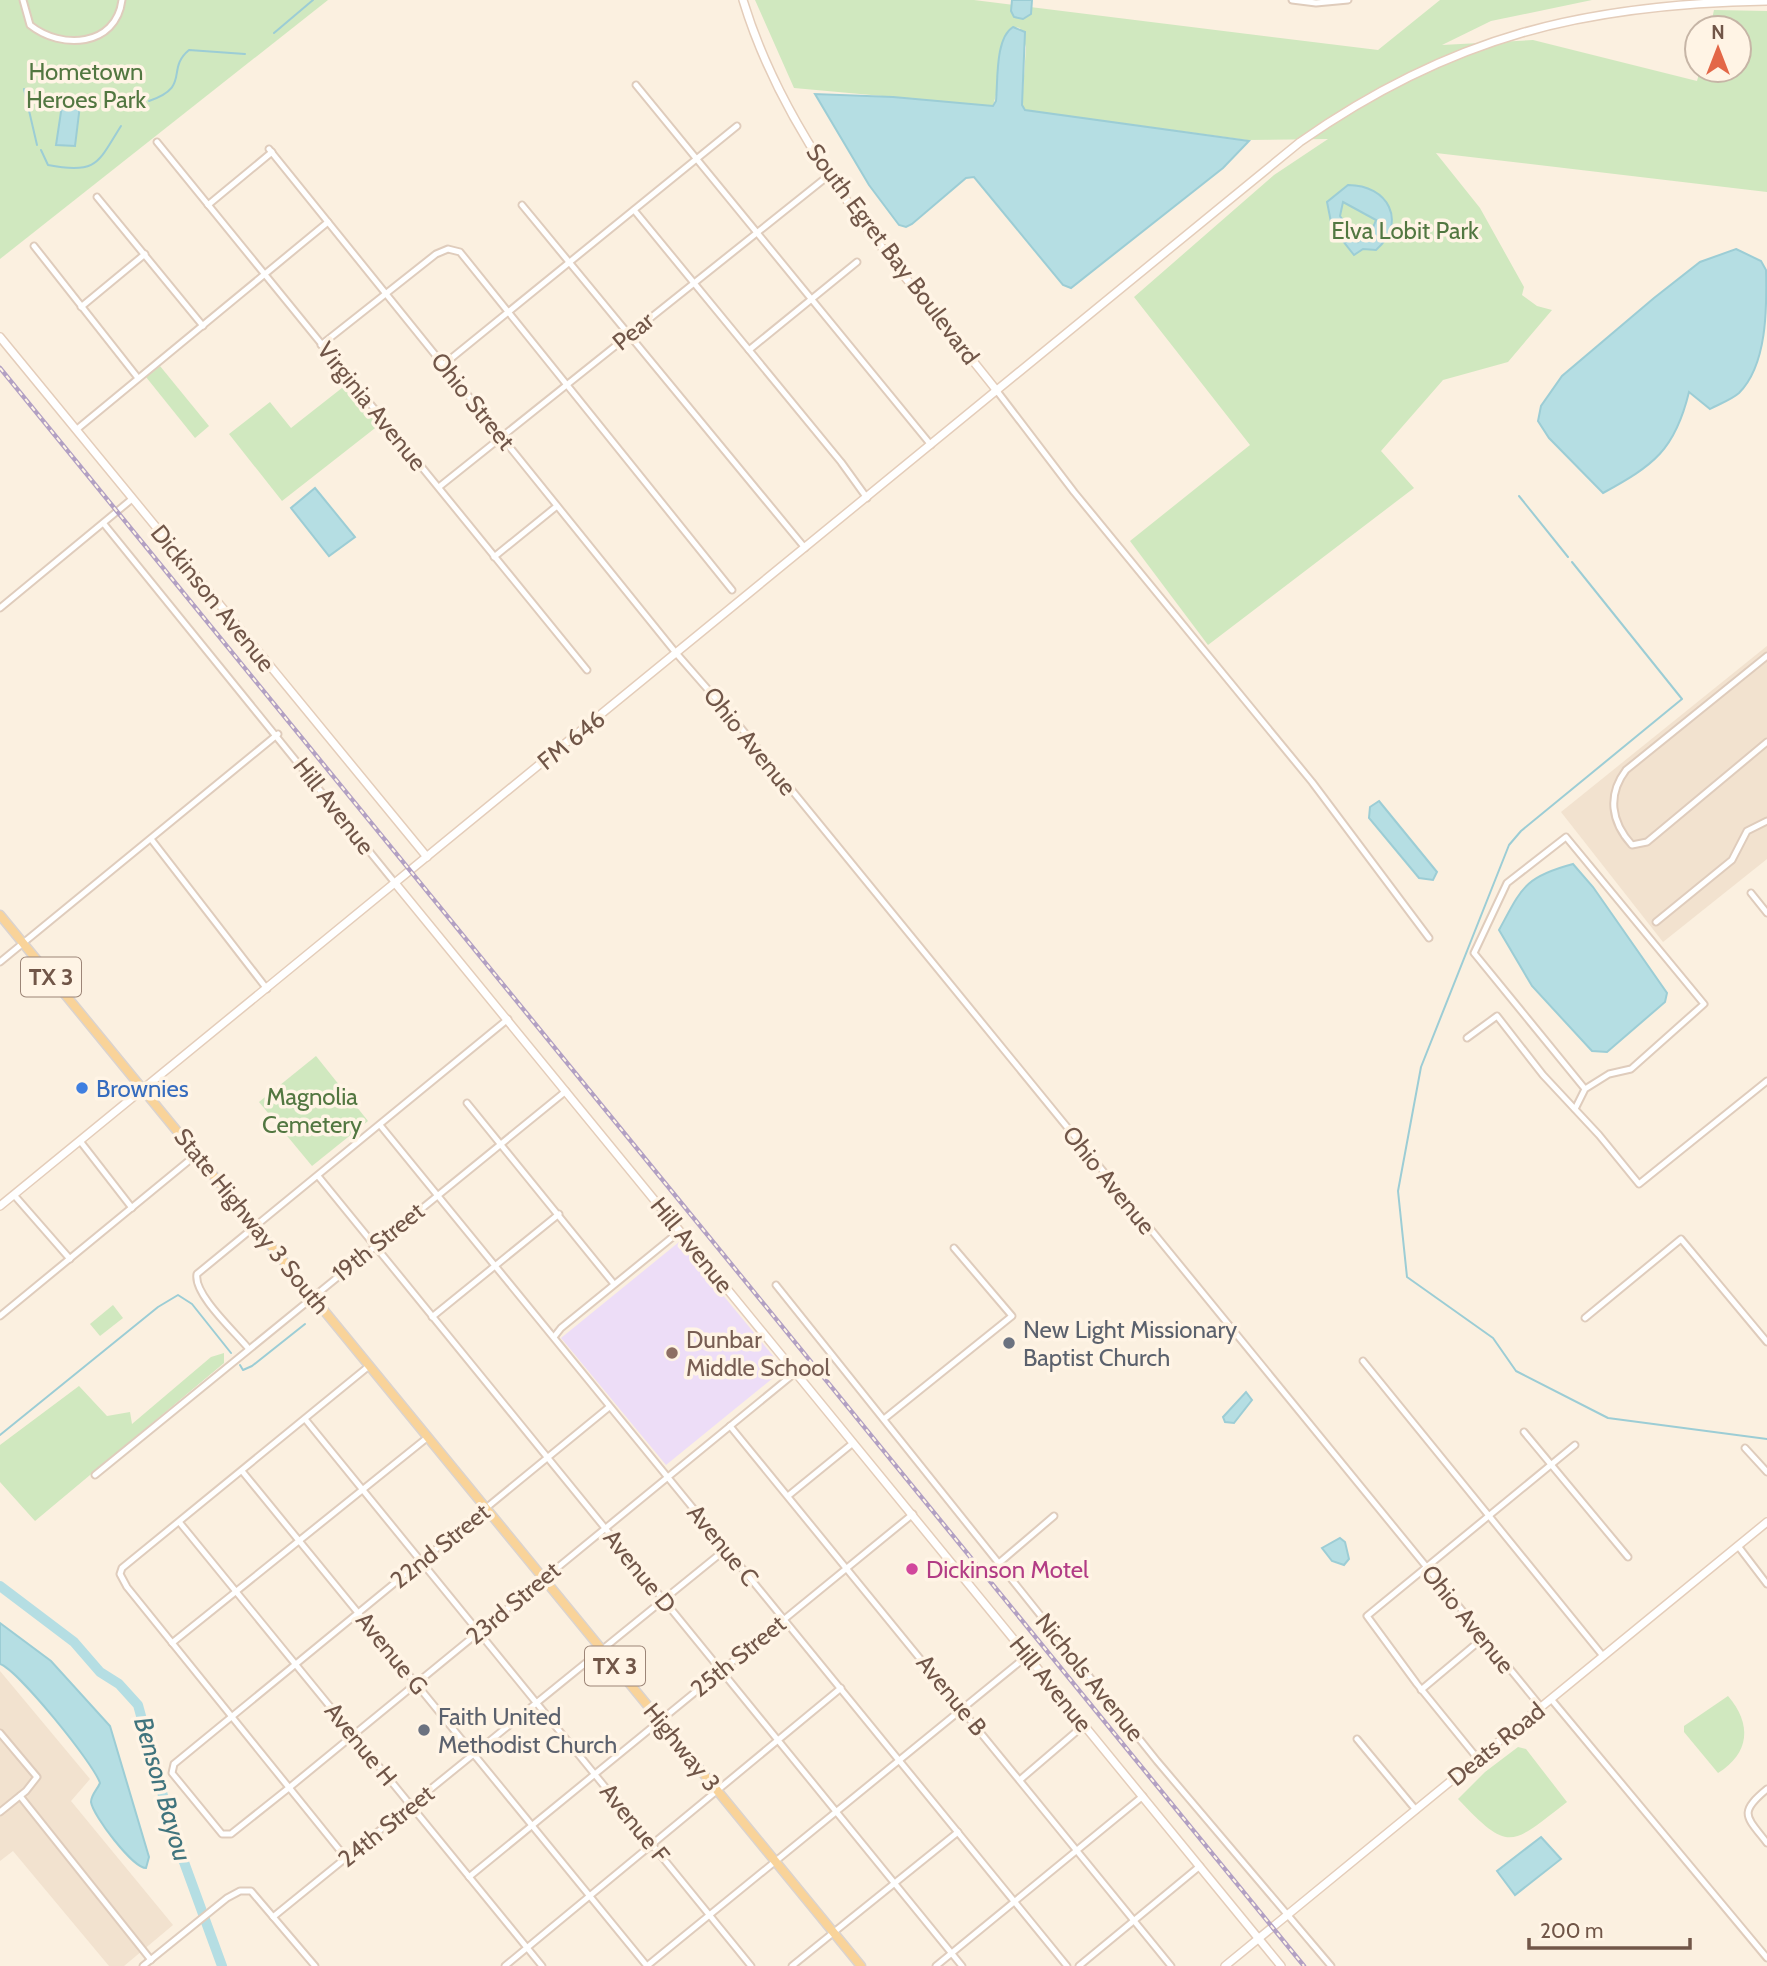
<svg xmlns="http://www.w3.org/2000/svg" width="1767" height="1966" viewBox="0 0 1767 1966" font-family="Cabin,sans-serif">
<rect width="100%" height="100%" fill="#fbf0e0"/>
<g fill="#f2e2cf">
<polygon points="1767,646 1767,859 1663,942 1561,812"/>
<polygon points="0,1671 90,1779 71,1801 173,1925 124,1966 109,1966 13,1851 0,1861"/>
</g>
<polygon fill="#edddf7" points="679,1242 784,1369 666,1465 561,1338"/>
<g fill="#d0e8bf">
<polygon points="0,0 328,0 0,259"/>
<polygon points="755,0 974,0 1378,50 1440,0 1592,0 1491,21 1442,45 1533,40 1697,81 1700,70 1739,70 1739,28 1710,28 1714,10 1767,11 1767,192 1436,153 1480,208 1524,287 1522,295 1537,306 1552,310 1508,362 1443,380 1381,451 1414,488 1208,645 1130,541 1250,445 1134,297 1274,175 1328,139 1247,140 1025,110 1022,106 1026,47 1020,28 1014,27 993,106 794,88"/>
<polygon points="160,366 209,426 195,438 146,377"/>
<polygon points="347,384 379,425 282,501 229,434 270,402 291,428"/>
<polygon points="316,1056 368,1121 312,1166 259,1102"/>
<polygon points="113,1305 123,1318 100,1336 90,1324"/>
<polygon points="224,1353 224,1363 35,1521 0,1482 0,1445 79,1386 107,1416 130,1412 132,1424 211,1357"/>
<path d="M1728,1696C1752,1724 1750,1753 1718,1773L1684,1732V1726Z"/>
<path d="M1518,1747L1526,1749L1567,1802C1511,1845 1510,1854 1458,1799L1485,1772Z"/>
</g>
<g fill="#b5dee3" stroke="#9ccdd5" stroke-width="2" fill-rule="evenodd">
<polygon points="1012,0 1032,0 1031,14 1023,19 1014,17 1011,11"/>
<path d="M1013,27L1025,32L1022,105L1025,110L1249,141L1223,168L1071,288L1063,285L974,177L966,178L912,224L906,227L899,225L869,185L815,94L893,97L993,106L996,101C998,81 995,38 1013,27Z"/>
<polygon points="62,105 80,105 75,146 56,145"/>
<path d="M1348,185C1388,185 1408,222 1376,250L1363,249L1354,255L1332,227L1327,202ZM1343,202L1376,220L1372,230L1358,242L1340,216Z"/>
<path d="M1736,249L1761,261L1766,270C1767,309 1767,365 1739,393C1731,400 1719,404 1710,409L1689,392C1675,450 1654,465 1603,493L1549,438L1538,421L1541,406L1562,376L1654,298L1700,262Z"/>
<polygon points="315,488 355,537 329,556 291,508"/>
<polygon points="1379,801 1437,872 1433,880 1419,878 1369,818 1370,807"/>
<path d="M1573,864L1593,887L1667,993L1665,1002L1607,1052L1592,1051L1532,986L1499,930C1522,888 1524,877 1573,864Z"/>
<polygon points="1246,1392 1252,1400 1234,1423 1225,1422 1223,1417"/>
<polygon points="1340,1538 1345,1542 1349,1559 1344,1565 1332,1561 1322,1548"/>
<path d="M0,1623L51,1661L110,1726L149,1857L146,1868C133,1868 93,1816 91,1802C91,1795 97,1790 100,1783C94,1764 18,1670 0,1664Z"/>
<polygon points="1541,1837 1561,1859 1515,1895 1497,1871"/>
</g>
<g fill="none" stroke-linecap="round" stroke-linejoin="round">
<g stroke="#9ccdd5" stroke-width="2">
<polyline points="274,33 313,0"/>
<polyline points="24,89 37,145"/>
<path d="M149,101C192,86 165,70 189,50L245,54"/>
<path d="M41,150L48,165C98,175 98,162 121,126"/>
<polyline points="1519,496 1568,557"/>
<polyline points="1572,562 1682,699 1521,831 1509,845 1421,1067 1398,1191 1407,1277 1493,1338 1516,1371 1608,1418 1767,1439"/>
<polyline points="240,1365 243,1370 252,1366 305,1324"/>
<polyline points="0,1435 158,1307 178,1295 192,1304 231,1353"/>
</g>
<polyline stroke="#b5dee3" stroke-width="10" points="0,1586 74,1642 100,1672 119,1684 138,1705 173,1832 222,1966"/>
<defs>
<g id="street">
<path d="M23,0L30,25C61,50 116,47 122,0"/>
<polyline points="1292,0 1316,3 1348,0"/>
<polyline points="636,85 931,445"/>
<polyline points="157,142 587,670"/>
<polyline points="269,149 676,653 732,717 1541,1707"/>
<polyline points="97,197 203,326"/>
<polyline points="208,205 272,152"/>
<polyline points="522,205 805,548"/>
<polyline points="634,210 841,462 867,498"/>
<polyline points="34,246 138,378"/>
<polyline points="81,307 145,254"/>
<polyline points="321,345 436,254 448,249 460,252 732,590"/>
<polyline points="749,350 857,262"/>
<polyline points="443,365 737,126"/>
<polyline points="997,391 1074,492 1312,782 1429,938"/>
<polyline points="76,430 328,222"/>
<polyline points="439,487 828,176"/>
<polyline points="104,524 395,883"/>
<polyline points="494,557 557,506"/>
<polyline points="0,608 132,499"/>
<path d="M1767,656L1626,770C1607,795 1611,822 1632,845L1647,842L1767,742"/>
<polyline points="151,839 267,989"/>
<polyline points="1751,893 1767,913"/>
<polyline points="1656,922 1732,860 1747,831 1767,821"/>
<polyline points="0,962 278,734"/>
<polyline points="1467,1038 1497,1016 1543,1075 1599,1135 1639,1184 1767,1081"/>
<polyline points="467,1103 614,1284"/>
<polyline points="1575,1109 1585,1089 1474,953 1507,883 1566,837 1704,1004 1631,1069 1609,1074 1585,1089"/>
<polyline points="380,1125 1067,1966"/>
<polyline points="80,1141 132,1208"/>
<polyline points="318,1176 962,1966"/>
<polyline points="14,1195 70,1259"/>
<polyline points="776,1285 1157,1761 1331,1966"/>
<polyline points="0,1316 197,1154"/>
<polyline points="432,1317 559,1214"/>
<polyline points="1585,1318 1681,1239 1767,1342"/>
<polyline points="554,1337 561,1328 680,1231"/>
<path d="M248,1348C235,1332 193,1294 197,1274L508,1019"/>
<polyline points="1363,1361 1603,1656"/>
<polyline points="608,1408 174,1764 172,1773 222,1834 231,1834 290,1787 796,1372"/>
<polyline points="305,1419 751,1966"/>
<polyline points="884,1419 1012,1316 954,1248"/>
<polyline points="730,1426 1171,1966"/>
<polyline points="1524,1432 1628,1557"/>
<polyline points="1745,1448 1767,1472"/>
<polyline points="242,1471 647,1966 1027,1656"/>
<polyline points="95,1475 566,1091"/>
<polyline points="788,1496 853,1443"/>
<polyline points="180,1523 542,1966"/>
<polyline points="1738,1546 1767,1584"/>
<polyline points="999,1563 1054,1516"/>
<polyline points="172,1643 428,1437"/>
<polyline points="1421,1690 1483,1638"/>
<polyline points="1551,1699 1767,1958"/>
<polyline points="0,1733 37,1777 26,1791 0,1812"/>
<polyline points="1357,1739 1416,1810"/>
<polyline points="1478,1759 1417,1684 1367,1616 1575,1445"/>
<polyline points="1021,1779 1084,1725"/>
<path d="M1767,1789C1738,1813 1746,1816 1767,1843"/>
<polyline points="20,1796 151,1960"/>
<polyline points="346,1858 127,1587 120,1574 122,1568 369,1366"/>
<polyline points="469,1877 913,1514"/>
<polyline points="273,1917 726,1549"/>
<polyline points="143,1966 227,1898 240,1891 251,1891 315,1966"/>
<polyline points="505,1966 841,1688"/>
<polyline points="792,1966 958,1832"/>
<polyline points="936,1966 1143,1796"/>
<polyline points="1079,1966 1200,1866"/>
</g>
<g id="secondary">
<path d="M743,0C789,152 901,269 997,391"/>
<polyline points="0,337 427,857"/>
<polyline points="395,883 1281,1966"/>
<path d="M0,1206L1300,142C1451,36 1585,4 1767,1"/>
<polyline points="1225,1966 1767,1522"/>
</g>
<polyline id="primary" points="0,915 861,1966"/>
</defs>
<use href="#street" stroke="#dfccbc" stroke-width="9"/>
<use href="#secondary" stroke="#e4cdba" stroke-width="10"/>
<use href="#primary" stroke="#dad3cf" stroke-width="11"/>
<use href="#street" stroke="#fff" stroke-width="5"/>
<use href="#secondary" stroke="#fff" stroke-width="7"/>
<use href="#primary" stroke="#f9d399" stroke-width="8"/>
<defs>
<polyline id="rail" points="0,368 1304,1966"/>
</defs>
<use href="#rail" stroke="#b2a0c3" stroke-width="4.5"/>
<use href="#rail" stroke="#fff4e5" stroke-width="2" stroke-dasharray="5" stroke-linecap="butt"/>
</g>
<circle fill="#3f7fe0" stroke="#fff4e5" stroke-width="2.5" cx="82" cy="1088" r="7"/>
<g fill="#6b7280" stroke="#fff4e5" stroke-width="2.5">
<circle cx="1009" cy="1343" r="7"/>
<circle cx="424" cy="1730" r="7"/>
</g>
<circle fill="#8d6e63" stroke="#fff4e5" stroke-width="2.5" cx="672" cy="1353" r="7"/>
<circle fill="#d1479c" stroke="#fff4e5" stroke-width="2.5" cx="912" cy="1569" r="7"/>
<g text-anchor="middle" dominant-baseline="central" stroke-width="7" stroke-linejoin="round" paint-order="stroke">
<g fill="#fff4e5" stroke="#9c8577" stroke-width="2">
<rect x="21" y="957.5" width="60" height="39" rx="5"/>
<rect x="585" y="1646.5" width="60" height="39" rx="5"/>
</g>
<g font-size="23" font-weight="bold" fill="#715648">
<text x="51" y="977">TX 3</text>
<text x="615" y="1666">TX 3</text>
</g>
<g font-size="24" fill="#527741" stroke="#fff4e5">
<text x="86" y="71">Hometown<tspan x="86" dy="28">Heroes Park</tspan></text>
<text x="1405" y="230">Elva Lobit Park</text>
<text x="312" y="1096">Magnolia<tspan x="312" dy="28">Cemetery</tspan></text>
</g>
<g font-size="24" fill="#715648" stroke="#fff4e5">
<text transform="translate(893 254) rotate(53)">South Egret Bay Boulevard</text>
<text transform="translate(633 331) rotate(-39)">Pear</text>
<text transform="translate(473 401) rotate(51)">Ohio Street</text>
<text transform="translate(372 406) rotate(51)">Virginia Avenue</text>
<text transform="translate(213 598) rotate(51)">Dickinson Avenue</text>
<text transform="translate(571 740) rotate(-39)">FM 646</text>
<text transform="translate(750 741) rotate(51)">Ohio Avenue</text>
<text transform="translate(334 806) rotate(52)">Hill Avenue</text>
<text transform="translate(1109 1180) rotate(51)">Ohio Avenue</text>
<text transform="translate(252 1221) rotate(51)">State Highway 3 South</text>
<text transform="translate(378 1242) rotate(-39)">19th Street</text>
<text transform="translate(692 1245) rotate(51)">Hill Avenue</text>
<text transform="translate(723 1545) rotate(51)">Avenue C</text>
<text transform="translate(440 1546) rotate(-39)">22nd Street</text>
<text transform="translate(640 1571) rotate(51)">Avenue D</text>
<text transform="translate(513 1603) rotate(-40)">23rd Street</text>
<text transform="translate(1468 1619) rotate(51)">Ohio Avenue</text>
<text transform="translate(392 1653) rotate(51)">Avenue G</text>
<text transform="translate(738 1656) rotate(-39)">25th Street</text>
<text transform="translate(1090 1677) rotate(51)">Nichols Avenue</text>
<text transform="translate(1051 1684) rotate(51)">Hill Avenue</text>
<text transform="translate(952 1695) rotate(51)">Avenue B</text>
<text transform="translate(361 1744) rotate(51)">Avenue H</text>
<text transform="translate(1496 1744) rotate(-39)">Deats Road</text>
<text transform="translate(682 1747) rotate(51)">Highway 3</text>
<text transform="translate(635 1823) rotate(51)">Avenue F</text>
<text transform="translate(386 1826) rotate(-39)">24th Street</text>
</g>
<g font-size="24" fill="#366cbe" stroke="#fff4e5" text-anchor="start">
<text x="96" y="1088">Brownies</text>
</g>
<g font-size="24" fill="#5b616d" stroke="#fff4e5" text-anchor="start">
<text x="1023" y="1329">New Light Missionary<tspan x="1023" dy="28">Baptist Church</tspan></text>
<text x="438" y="1716">Faith United<tspan x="438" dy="28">Methodist Church</tspan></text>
</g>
<g font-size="24" fill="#785e54" stroke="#fff4e5" text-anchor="start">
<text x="686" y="1339">Dunbar<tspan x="686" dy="28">Middle School</tspan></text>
</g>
<g font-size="24" fill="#b23c85" stroke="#fff4e5" text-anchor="start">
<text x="926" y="1569">Dickinson Motel</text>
</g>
<g font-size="26" font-style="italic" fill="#40747d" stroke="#fff4e5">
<text transform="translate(163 1789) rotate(74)">Benson Bayou</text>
</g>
</g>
<g transform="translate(1718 49)"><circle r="33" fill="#fff4e5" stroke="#c6b5a6" stroke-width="2"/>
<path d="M0-5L12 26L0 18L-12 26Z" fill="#e36747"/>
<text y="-10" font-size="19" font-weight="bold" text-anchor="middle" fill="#715648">N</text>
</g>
<path d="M1529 1938v10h161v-10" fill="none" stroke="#715648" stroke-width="3.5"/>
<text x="1540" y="1938" font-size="21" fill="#715648" stroke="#fff4e5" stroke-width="5" paint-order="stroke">200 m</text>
</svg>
